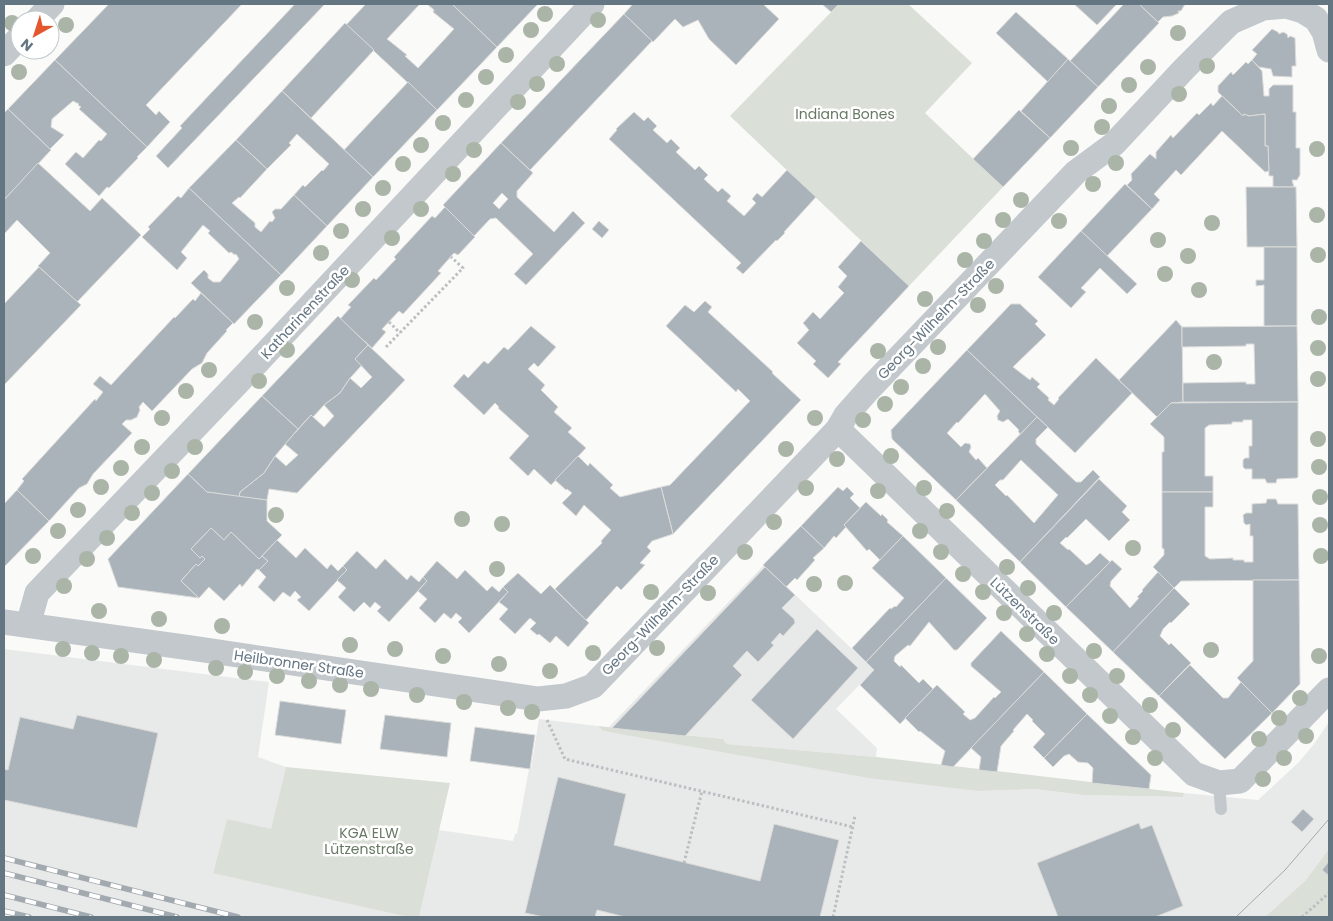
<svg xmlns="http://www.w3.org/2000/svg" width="1333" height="921" viewBox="0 0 1333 921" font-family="Poppins,sans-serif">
<rect width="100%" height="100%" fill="#fafaf8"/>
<g fill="#e8e9e9">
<polygon points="764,565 874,670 836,709 877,748 876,757 725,744 723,739 609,727"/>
<polygon points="4,649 269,682 258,757 286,767 271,830 227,819 213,872 408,917 4,917"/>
<polygon points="539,719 598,726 603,731 979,791 1035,789 1083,795 1183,797 1184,793 1258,800 1299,762 1314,744 1329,722 1329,849 1305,881 1265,917 419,917 439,830 513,841 515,834 517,834 529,769 531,769"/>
</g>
<g fill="#dadfd7">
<polygon points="839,4 908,4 972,63 925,113 1003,187 909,286 730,116"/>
<polygon points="598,726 723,739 726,744 876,757 1184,793 1183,797 1083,795 1035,789 979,791 869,778 603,731"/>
<polygon points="286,767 450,783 419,917 408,917 213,873 227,819 271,829"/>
<polygon points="1329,849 1329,917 1265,917 1305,881"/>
</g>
<g fill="#aab3b9" stroke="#dcdcda" fill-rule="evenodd">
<polygon points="109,4 242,4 146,105 156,115 159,111 170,122 147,147 55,60"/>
<polygon points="295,4 325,4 168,168 156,156 182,128 180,126"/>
<polygon points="366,4 420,4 387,39 407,55 405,56 418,68 454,29 433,12 434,10 427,4 452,4 497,47 437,110 346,25"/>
<polygon points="452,4 538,4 497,47"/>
<polygon points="633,4 763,4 779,19 736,65 709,39 698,20 683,27 675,19 653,42 624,14"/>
<polygon points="822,4 839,4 831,12"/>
<polygon points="1074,4 1117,4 1097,25"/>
<polygon points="1124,4 1139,4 1159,23 1098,87 1070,61"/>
<polygon points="1139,4 1185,4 1181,11 1178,11 1179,13 1172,16 1163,17 1158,22"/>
<polygon points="1016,12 1068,59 1048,82 996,33"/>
<polygon points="624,14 652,41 530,170 501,143"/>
<polygon points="345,23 374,50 311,118 282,91"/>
<polygon points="1272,29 1278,32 1279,34 1283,32 1287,34 1288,38 1290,36 1295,38 1296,66 1292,66 1292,77 1273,76 1271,69 1259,67 1252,60 1257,54 1252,50"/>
<polygon points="1068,59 1098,87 1050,138 1021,111"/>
<polygon points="55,60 147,147 137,157 138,158 109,188 107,187 99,196 65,164 76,152 83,158 99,140 101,141 107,134 79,109 81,107 78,105 79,104 73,101 52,119 51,127 64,135 50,149 8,109"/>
<polygon points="1252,60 1262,71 1264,96 1269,96 1269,89 1273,85 1293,85 1293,112 1296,112 1296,148 1300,148 1300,175 1297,180 1292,180 1294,187 1273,187 1273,176 1269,176 1268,146 1265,146 1265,114 1249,116 1244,114 1243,116 1218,92 1218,86 1231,72 1233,75 1246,62 1248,64"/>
<polygon points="408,82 437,110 373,177 344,150"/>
<polygon points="282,91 373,177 327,226 294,195 303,185 305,187 322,170 323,171 329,164 297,134 289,143 291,145 267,169 236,140"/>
<polygon points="1222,96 1243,116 1244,114 1249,116 1265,114 1265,146 1268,146 1269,171 1265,172 1222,131 1181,175 1176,170 1154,194 1160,200 1152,209 1127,185 1132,180 1131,174 1150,154 1156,159 1156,152 1171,135 1173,138 1197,113 1199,115 1211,103 1213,106"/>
<polygon points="8,109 51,150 4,200 4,113"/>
<polygon points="1019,110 1050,138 1003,187 973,159"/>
<polygon points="634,112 644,121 648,117 657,126 653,130 667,143 671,139 680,148 676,152 695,170 699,166 708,175 704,179 718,192 722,188 731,196 727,201 744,216 756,203 752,199 757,193 762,197 787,170 816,197 784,232 785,233 777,241 776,240 743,274 736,268 741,263 609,139 617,130 616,129"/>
<polygon points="236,140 267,169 240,198 239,197 232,203 255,223 255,227 261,232 270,221 272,222 275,218 272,212 275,209 281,209 294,195 327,226 281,275 189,188"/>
<path d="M501,143L533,173L517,191V197L554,232L573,211L585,223L526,285L514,274L533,254L496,218L490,219L474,236L443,205ZM502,193L508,199L499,209L493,203Z"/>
<polygon points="38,163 90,211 102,198 141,235 77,302 38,266 50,253 17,220 5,233 4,232 4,200"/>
<polygon points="1125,184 1152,209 1107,256 1081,231"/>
<polygon points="1246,187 1296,187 1297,247 1247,247"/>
<polygon points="189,188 281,275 234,324 191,283 204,270 208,274 208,278 213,282 220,282 239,259 236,254 235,255 231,252 229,253 208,233 210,231 203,225 181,252 187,258 177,270 142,237 150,229 148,227 178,196 181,198"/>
<polygon points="445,207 475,237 458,255 454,253 438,271 441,273 403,314 399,311 382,329 386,332 372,348 340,319 351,307 348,305 374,278 376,280 396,259 394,257 432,216 435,218"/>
<polygon points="599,221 609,230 602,238 592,229"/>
<polygon points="1081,231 1137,284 1127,294 1100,268 1081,288 1086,292 1071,308 1038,277"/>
<polygon points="861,241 909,286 838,362 841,364 828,378 813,364 816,361 797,343 809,330 803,323 813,312 820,319 844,293 838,287 847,276 838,267"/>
<polygon points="1264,247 1297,247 1297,326 1264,326 1264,285 1256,286 1256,280 1264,280"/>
<polygon points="39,267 81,305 4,385 4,304"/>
<polygon points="201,293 233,323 226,330 227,331 207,353 202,363 192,369 152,411 143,402 139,407 140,410 137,417 131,420 126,420 122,424 132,433 93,474 87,484 79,488 49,521 17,490 24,481 22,479 95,399 96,401 103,392 93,384 100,376 111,385 174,317 175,318 193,299 195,301"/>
<polygon points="705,301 712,307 708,312 773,372 772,373 801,400 673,534 661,487 670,485 750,401 738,389 736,392 666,326 685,305 694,312"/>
<polygon points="1011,304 1020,304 1038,321 1035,324 1046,335 1013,367 1030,380 1032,377 1040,384 1037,387 1049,398 1048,400 1054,405 1059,399 1058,398 1096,358 1132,393 1075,453 967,350"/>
<polygon points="338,316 368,345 355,359 362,365 350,378 340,393 324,405 313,417 311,415 298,429 262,396"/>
<polygon points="1176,320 1182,327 1183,402 1171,403 1157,417 1119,380"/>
<polygon points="531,326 556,347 538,367 534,363 528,369 545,385 541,390 558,407 554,412 572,428 568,432 586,448 551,485 534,469 528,476 509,458 529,436 498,408 499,407 495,403 484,415 453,386 464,374 468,378 484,361 488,364 504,347 508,350"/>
<polygon points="1297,326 1298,402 1183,402 1183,383 1246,382 1246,384 1255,384 1254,344 1246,344 1246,346 1182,347 1182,327"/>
<polygon points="368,345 405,380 297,493 269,489 267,500 239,497 240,492 264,473 275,456 286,466 298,455 285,444 311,415 324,427 334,416 324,405 340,393 350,378 361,388 372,377 355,359"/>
<polygon points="967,350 1037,417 1020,434 1018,431 1019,430 1008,419 1003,422 998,420 997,416 1000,411 985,394 958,423 957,422 947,433 961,447 965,443 970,444 971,447 969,452 976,460 978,458 987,468 956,500 892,439 891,430"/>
<polygon points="262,396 298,429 275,456 264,473 240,492 239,497 207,492 188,474"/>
<polygon points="1298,402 1298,477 1297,478 1277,479 1276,483 1267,483 1265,479 1252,479 1252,469 1245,469 1243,467 1243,460 1245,458 1249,458 1249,446 1252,446 1252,420 1243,420 1243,422 1232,422 1232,424 1209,425 1205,428 1205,476 1213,476 1213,492 1162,492 1162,452 1164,452 1164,437 1150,424 1171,403"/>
<path d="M1037,417L1048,427L1036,439V444L1076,482H1081L1093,470L1100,477L1020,562L956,500ZM1021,460L1058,495L1034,523L1007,495L1006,496L995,485L1000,480H1003Z"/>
<polygon points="578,456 588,466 590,463 613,485 610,488 620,497 661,487 673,534 652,541 647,547 651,551 640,563 645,565 621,590 617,586 586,620 555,589 602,543 601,541 611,530 584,505 576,516 562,503 572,493 567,489 566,490 555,480"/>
<polygon points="188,474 207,492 267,500 267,521 282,535 259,559 231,532 224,540 211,528 191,549 200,558 202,556 205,559 198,566 196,564 181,581 199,598 118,587 108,559"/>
<polygon points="1099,479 1127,506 1122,512 1130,520 1109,541 1086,519 1067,538 1066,537 1060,543 1068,550 1069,549 1086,565 1090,563 1100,553 1110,562 1066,607 1020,562"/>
<polygon points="838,487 843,491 847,487 854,494 850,498 860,508 844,525 846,527 836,538 834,536 824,548 801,526"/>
<polygon points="17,490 49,521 4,567 4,504"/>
<polygon points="1162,492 1213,492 1213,507 1205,507 1205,556 1210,559 1233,558 1233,560 1244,560 1244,562 1253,562 1253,536 1250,536 1250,524 1246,525 1244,523 1243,515 1246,513 1252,513 1252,504 1266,503 1267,499 1276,499 1278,504 1298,504 1299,580 1181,581 1174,588 1153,567 1164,555 1164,549 1162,548"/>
<polygon points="866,502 881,516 882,514 888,520 887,522 903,536 880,560 869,549 867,551 844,525"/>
<polygon points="801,526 824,548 813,558 815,560 797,580 795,578 786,587 763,565"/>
<polygon points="211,528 224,540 231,532 259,559 262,556 268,561 259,570 257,569 242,587 240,584 224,601 209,587 199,598 181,581 196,564 198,566 205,559 202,556 200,558 191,549"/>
<polygon points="903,536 946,578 866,662 852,648 890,608 891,609 895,606 896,607 904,598 872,568"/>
<polygon points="277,540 296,558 305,548 327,569 331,564 338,571 343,566 347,570 309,611 297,600 301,597 295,591 290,597 283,592 274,602 258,587 266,577 259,570 268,561 262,556"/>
<polygon points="357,551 376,569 385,559 407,580 411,575 419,582 423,577 427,581 389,622 377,611 381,607 375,602 370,608 364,602 354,612 338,597 346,588 337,580 347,570 343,566"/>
<polygon points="1112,560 1122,569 1111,581 1110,586 1130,608 1139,598 1137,597 1143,591 1142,590 1158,572 1174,588 1113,652 1066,607"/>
<polygon points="437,561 457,579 465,570 487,591 492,586 499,592 503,587 508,592 469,633 458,622 462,618 456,613 451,619 444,613 435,623 419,608 427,599 418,591 427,581 423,577"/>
<polygon points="765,567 795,595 782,608 794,619 795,623 783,636 780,633 771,643 774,645 758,662 747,651 733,666 742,675 685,736 612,728"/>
<polygon points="518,573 541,594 550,585 589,623 568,647 556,636 550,643 539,634 537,635 530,629 536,623 530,618 515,634 499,619 508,609 499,602 508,592 503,587"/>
<polygon points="946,578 987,618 957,650 954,650 947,642 929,622 910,646 908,645 895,656 894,661 900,667 901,665 919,683 923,679 933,689 900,724 860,685 874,670 866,662"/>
<polygon points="1253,580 1299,580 1300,684 1272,713 1237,678 1253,661"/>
<polygon points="1174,588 1190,604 1171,623 1170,622 1163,629 1160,636 1169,645 1171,643 1191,663 1159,696 1113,652"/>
<polygon points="817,629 858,668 793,739 751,700"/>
<polygon points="1001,631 1044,672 953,767 941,765 945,751 920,731 919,732 905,718 937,685 965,712 963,714 970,720 975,718 994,697 995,698 1001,692 971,666 971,663"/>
<polygon points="1190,665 1223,698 1228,698 1241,682 1272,713 1225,759 1159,696"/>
<polygon points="1044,672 1087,714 1044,758 1033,747 1045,734 1032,721 1033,720 1027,714 1013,730 1014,731 1001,746 997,772 979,770 981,757 971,748"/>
<polygon points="280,701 346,710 341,744 275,735"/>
<polygon points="1087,714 1151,775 1149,789 1092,783 1093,768 1088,763 1078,762 1069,754 1064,756 1053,767 1044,758"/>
<polygon points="77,715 158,733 137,828 4,800 4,769 8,770 20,717 73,729"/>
<polygon points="385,715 451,723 447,757 380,749"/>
<polygon points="475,727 535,735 530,769 470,761"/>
<polygon points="558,777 626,794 614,845 760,881 774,824 839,840 820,917 625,917 597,910 595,917 544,917 525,913"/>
<polygon points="1303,809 1314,819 1302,832 1291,822"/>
<polygon points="1139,823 1141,829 1152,825 1183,906 1155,917 1058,917 1037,863"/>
<polygon points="1329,861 1329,876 1322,870"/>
</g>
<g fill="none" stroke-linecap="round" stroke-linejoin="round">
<g stroke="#bbbfc2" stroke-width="3" stroke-dasharray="2.5 2.5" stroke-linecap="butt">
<polyline points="389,322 400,333"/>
<polyline points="386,347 463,268 451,257"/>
<polyline points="547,720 565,759 853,827"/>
<polyline points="684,863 702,791"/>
<polyline points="833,917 855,816"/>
<polyline points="1302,917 1329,893"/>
</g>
<polyline stroke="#c3c8cc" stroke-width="12" points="1219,783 1221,809"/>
<g stroke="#c3c8cc" stroke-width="25">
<polyline points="37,20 52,4"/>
<polyline points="4,54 20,37"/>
<polyline points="838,429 1194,774 1219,783 1240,781 1329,690"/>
<polyline points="4,622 191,648 538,699 566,696 593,686 822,446 838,429 846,415 870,388 1076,172 1114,144 1185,68 1231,22 1263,8 1286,6 1303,11 1316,19 1324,32 1329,50"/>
<polyline points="28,625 37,593 251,369 592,4"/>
</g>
<polyline stroke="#a2aab0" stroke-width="1" points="1236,917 1285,870 1329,819"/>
<defs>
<g id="rail">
<polyline points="4,858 238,917"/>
<polyline points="4,873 177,917"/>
<polyline points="4,895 91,917"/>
<polyline points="4,911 29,917"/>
</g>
</defs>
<use href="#rail" stroke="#a2aab0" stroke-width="5.5"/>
<use href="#rail" stroke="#fff" stroke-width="4" stroke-dasharray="11" stroke-linecap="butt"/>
</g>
<g fill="#aab4a7">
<circle cx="545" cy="14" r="8"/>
<circle cx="598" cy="20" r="8"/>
<circle cx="12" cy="23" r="8"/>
<circle cx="66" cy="25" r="8"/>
<circle cx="531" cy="30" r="8"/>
<circle cx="1178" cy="33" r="8"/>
<circle cx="506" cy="55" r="8"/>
<circle cx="557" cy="64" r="8"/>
<circle cx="1207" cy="66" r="8"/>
<circle cx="1148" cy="67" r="8"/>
<circle cx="19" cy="72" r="8"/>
<circle cx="486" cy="77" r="8"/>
<circle cx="537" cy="84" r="8"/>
<circle cx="1129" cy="85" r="8"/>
<circle cx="1179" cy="94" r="8"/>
<circle cx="466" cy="100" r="8"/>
<circle cx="518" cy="102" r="8"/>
<circle cx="1109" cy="106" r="8"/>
<circle cx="443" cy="123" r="8"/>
<circle cx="1102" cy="127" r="8"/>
<circle cx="421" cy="145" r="8"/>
<circle cx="1071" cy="148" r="8"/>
<circle cx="1317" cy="149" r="8"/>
<circle cx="474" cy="150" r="8"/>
<circle cx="1116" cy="163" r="8"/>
<circle cx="403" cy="164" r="8"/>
<circle cx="453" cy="174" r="8"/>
<circle cx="1093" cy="184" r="8"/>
<circle cx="383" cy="188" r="8"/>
<circle cx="1021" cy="200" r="8"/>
<circle cx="363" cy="209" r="8"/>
<circle cx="421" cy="209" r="8"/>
<circle cx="1317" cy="215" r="8"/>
<circle cx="1003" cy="220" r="8"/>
<circle cx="1059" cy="221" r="8"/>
<circle cx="1212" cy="223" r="8"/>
<circle cx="341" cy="231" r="8"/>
<circle cx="392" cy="238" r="8"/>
<circle cx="1158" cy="240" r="8"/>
<circle cx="984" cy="241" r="8"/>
<circle cx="321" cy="253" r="8"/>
<circle cx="1318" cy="255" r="8"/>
<circle cx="1188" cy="256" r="8"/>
<circle cx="965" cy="260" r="8"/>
<circle cx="1165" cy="274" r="8"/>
<circle cx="352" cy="280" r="8"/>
<circle cx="996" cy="286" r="8"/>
<circle cx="287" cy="288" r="8"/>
<circle cx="1199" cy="290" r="8"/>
<circle cx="925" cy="299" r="8"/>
<circle cx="978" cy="305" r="8"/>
<circle cx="1319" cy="317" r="8"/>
<circle cx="255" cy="322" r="8"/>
<circle cx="938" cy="347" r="8"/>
<circle cx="1318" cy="348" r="8"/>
<circle cx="287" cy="350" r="8"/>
<circle cx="878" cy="351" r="8"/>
<circle cx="1214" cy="362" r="8"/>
<circle cx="923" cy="366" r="8"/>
<circle cx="209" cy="370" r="8"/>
<circle cx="1318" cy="379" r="8"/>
<circle cx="259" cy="381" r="8"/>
<circle cx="901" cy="387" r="8"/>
<circle cx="186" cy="391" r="8"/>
<circle cx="885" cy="404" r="8"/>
<circle cx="162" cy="418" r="8"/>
<circle cx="815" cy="418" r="8"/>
<circle cx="863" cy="420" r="8"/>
<circle cx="1318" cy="439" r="8"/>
<circle cx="142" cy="447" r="8"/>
<circle cx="195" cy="447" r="8"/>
<circle cx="786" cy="449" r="8"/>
<circle cx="891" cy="456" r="8"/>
<circle cx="837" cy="459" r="8"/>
<circle cx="1319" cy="467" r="8"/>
<circle cx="121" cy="468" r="8"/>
<circle cx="172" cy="471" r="8"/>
<circle cx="101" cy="487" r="8"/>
<circle cx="806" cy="488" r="8"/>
<circle cx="924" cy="488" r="8"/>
<circle cx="878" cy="491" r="8"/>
<circle cx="152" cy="493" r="8"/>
<circle cx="1320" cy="497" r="8"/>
<circle cx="78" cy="510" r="8"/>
<circle cx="947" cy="511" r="8"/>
<circle cx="132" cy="513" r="8"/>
<circle cx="276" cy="515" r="8"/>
<circle cx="462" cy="519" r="8"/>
<circle cx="774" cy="522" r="8"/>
<circle cx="502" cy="524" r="8"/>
<circle cx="1320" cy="525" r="8"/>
<circle cx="58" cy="531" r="8"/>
<circle cx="920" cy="531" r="8"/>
<circle cx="107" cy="538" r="8"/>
<circle cx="1133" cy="548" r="8"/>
<circle cx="745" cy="552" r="8"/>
<circle cx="941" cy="552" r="8"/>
<circle cx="33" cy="556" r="8"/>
<circle cx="1321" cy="556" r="8"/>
<circle cx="87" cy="559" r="8"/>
<circle cx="1007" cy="567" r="8"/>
<circle cx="497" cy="569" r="8"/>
<circle cx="963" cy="574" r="8"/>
<circle cx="845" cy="583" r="8"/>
<circle cx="814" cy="584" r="8"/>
<circle cx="64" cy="586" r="8"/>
<circle cx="1028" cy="588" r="8"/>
<circle cx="651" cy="592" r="8"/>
<circle cx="983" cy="592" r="8"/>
<circle cx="708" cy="593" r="8"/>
<circle cx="99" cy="611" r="8"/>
<circle cx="1004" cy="613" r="8"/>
<circle cx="1054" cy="613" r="8"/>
<circle cx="159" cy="619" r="8"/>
<circle cx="222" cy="626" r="8"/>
<circle cx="1027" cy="634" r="8"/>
<circle cx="350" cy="645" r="8"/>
<circle cx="657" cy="648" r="8"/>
<circle cx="63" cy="649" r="8"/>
<circle cx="395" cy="649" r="8"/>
<circle cx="1211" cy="650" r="8"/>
<circle cx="1094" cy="651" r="8"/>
<circle cx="92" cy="653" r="8"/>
<circle cx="593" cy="653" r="8"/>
<circle cx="1047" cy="654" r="8"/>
<circle cx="121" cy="656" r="8"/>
<circle cx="443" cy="656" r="8"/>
<circle cx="1319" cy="656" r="8"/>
<circle cx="154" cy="660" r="8"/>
<circle cx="499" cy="664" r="8"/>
<circle cx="216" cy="668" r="8"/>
<circle cx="550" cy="671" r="8"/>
<circle cx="245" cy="672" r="8"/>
<circle cx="277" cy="676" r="8"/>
<circle cx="1070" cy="676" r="8"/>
<circle cx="1117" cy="676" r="8"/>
<circle cx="309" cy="681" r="8"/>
<circle cx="340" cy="685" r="8"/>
<circle cx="371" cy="689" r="8"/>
<circle cx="417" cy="695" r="8"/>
<circle cx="1090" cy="695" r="8"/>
<circle cx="1300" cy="698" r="8"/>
<circle cx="464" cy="702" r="8"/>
<circle cx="1150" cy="705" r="8"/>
<circle cx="508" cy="708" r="8"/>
<circle cx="532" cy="712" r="8"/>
<circle cx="1110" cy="716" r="8"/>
<circle cx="1279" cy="718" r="8"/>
<circle cx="1173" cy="730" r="8"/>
<circle cx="1306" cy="736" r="8"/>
<circle cx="1133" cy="737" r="8"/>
<circle cx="1259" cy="739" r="8"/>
<circle cx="1155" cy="758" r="8"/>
<circle cx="1284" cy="758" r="8"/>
<circle cx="1263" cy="779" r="8"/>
</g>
<g text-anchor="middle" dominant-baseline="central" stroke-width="5" stroke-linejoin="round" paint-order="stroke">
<g font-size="14" fill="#687a64" stroke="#fff">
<text x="845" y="114">Indiana Bones</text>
<text x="369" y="833">KGA ELW<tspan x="369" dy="16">Lützenstraße</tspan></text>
</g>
<g font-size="14" fill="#657683" stroke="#fff">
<text transform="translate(305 312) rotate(-47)">Katharinenstraße</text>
<text transform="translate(936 319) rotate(-46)">Georg-Wilhelm-Straße</text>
<text transform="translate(1025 611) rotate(44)">Lützenstraße</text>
<text transform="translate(660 615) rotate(-46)">Georg-Wilhelm-Straße</text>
<text transform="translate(299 664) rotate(8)">Heilbronner Straße</text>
</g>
</g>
<rect width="1333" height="921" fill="none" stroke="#657683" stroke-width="10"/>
<g transform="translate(35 35) rotate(219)"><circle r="24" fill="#ffffff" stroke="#c1c8cd"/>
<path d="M0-4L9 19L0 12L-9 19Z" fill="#e4572e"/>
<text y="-8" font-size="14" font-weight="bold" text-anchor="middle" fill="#657683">N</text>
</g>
</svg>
